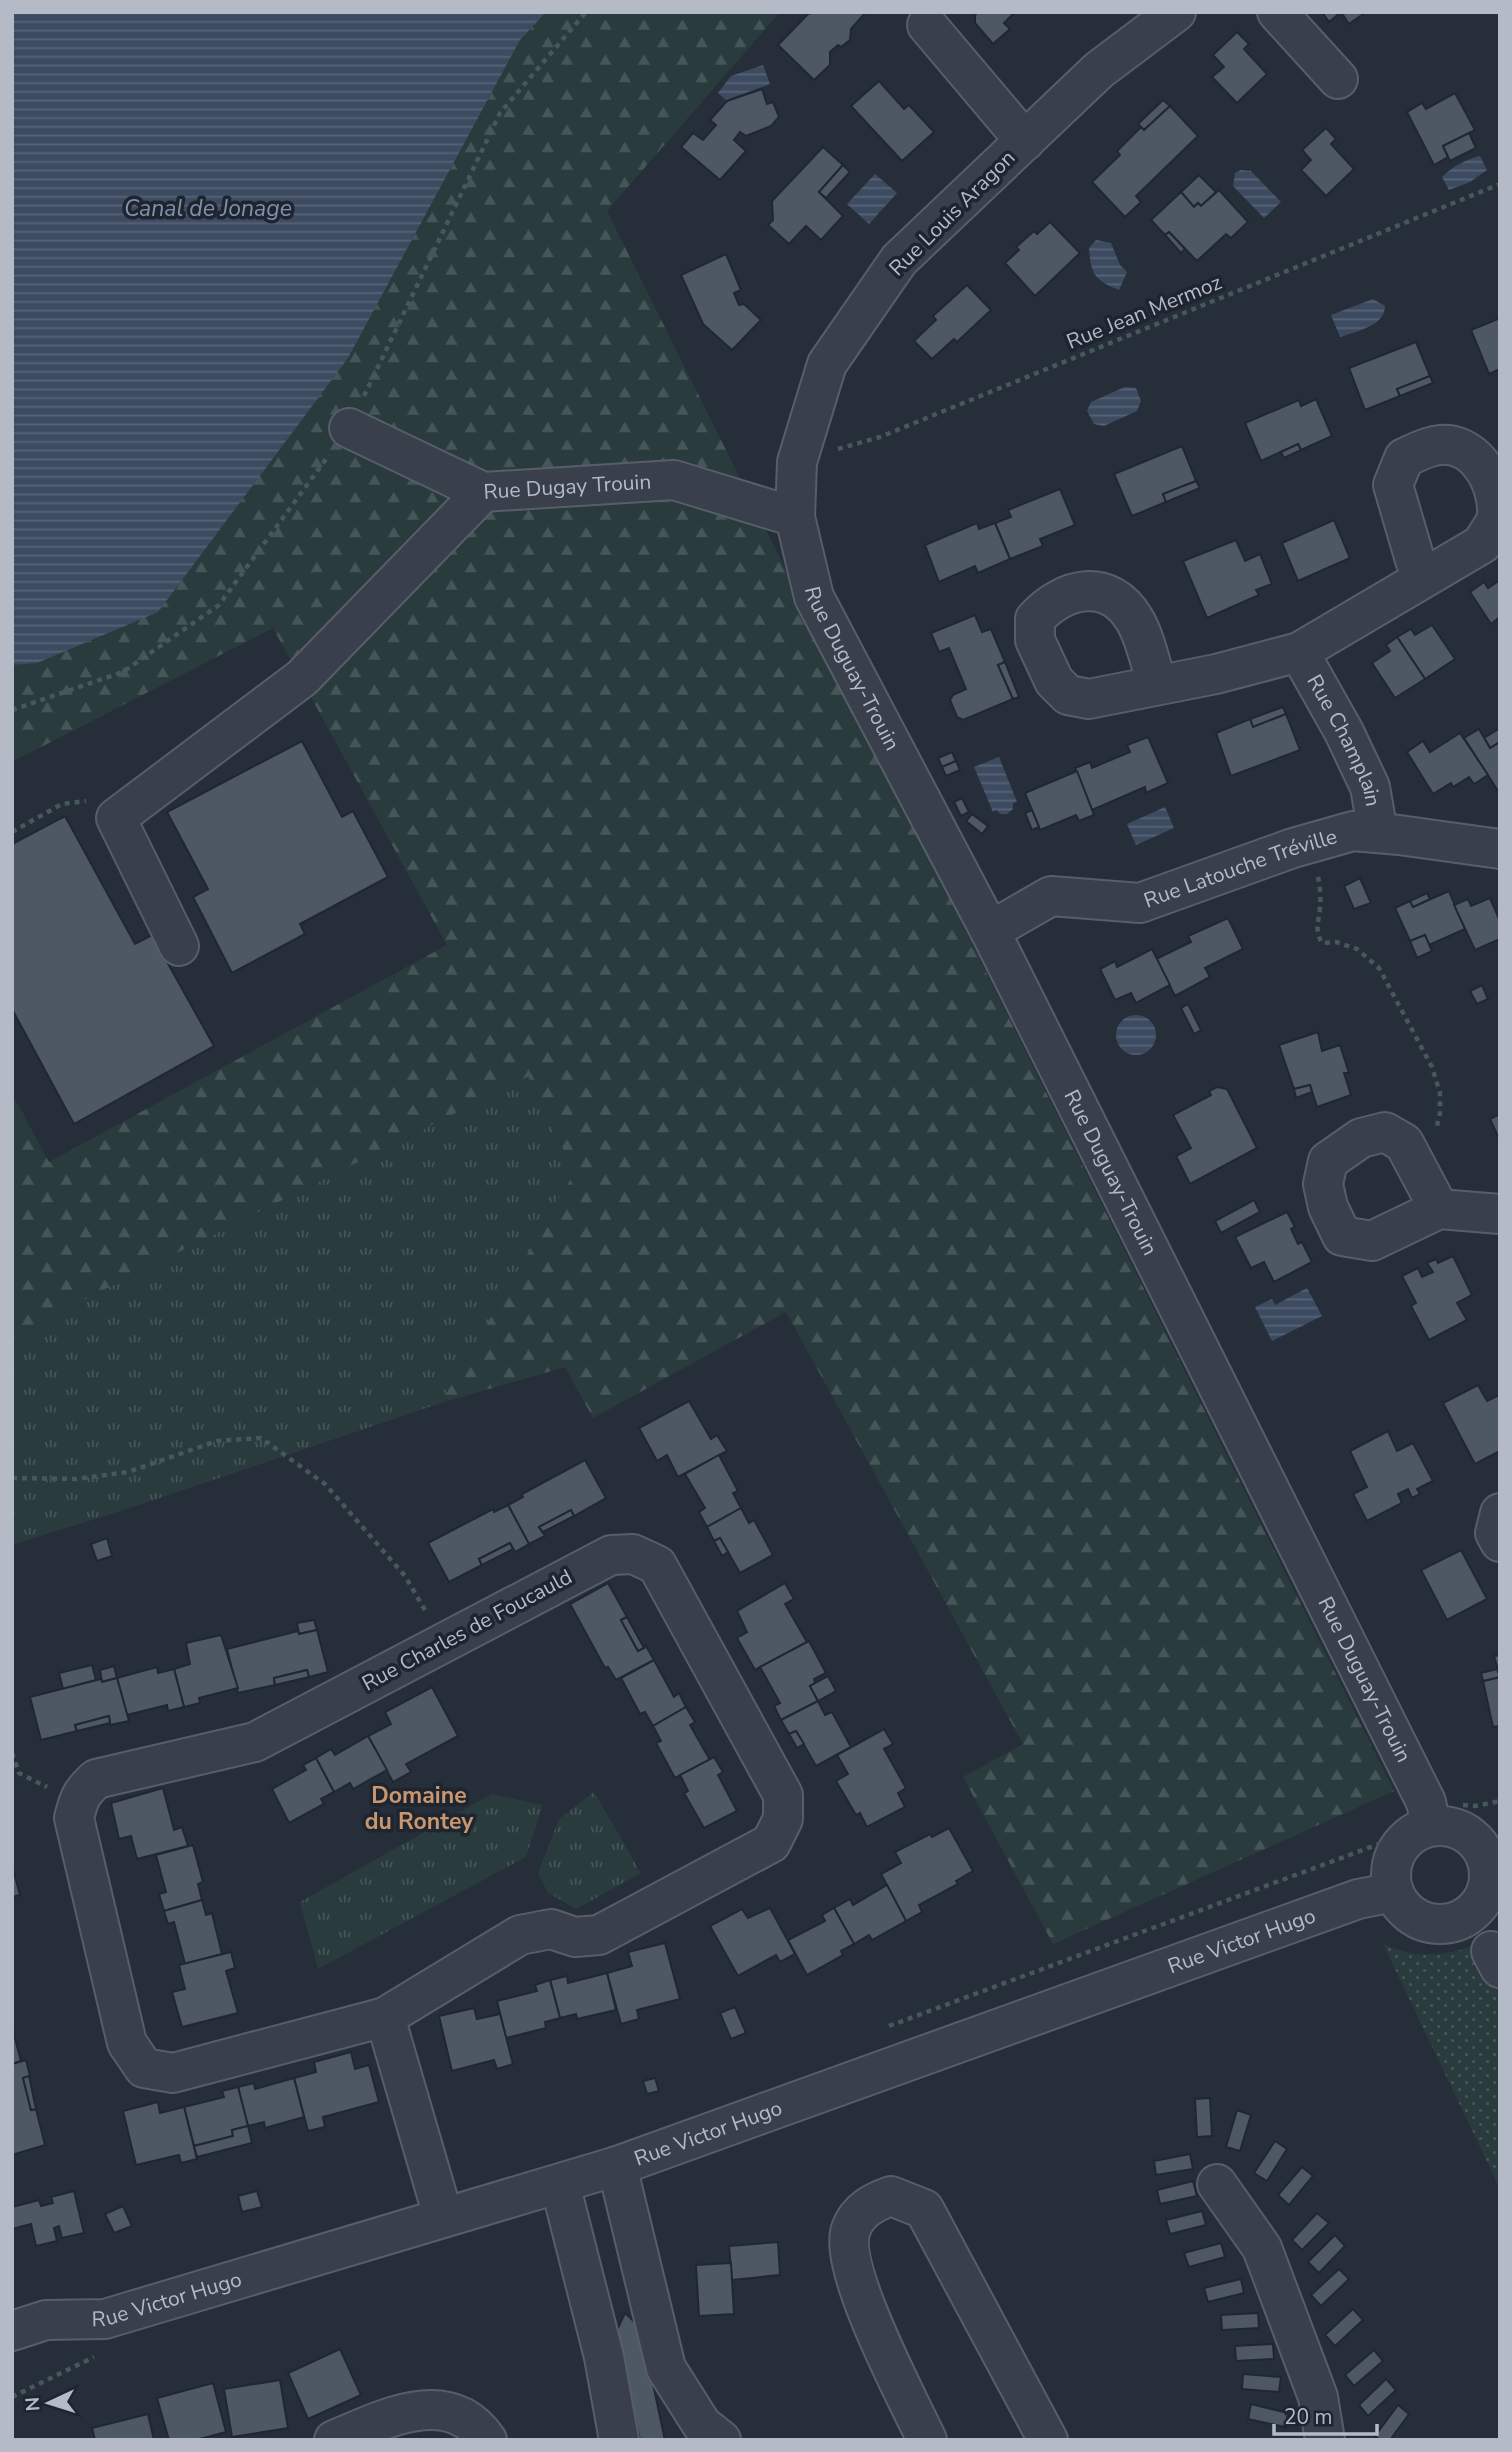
<svg xmlns="http://www.w3.org/2000/svg" width="1512" height="2452" viewBox="0 0 1512 2452" font-family="'Nunito Sans',sans-serif">
<defs>
<pattern id="grass-tufts" width="24" height="20" patternUnits="userSpaceOnUse" patternTransform="scale(1.75)"><rect width="24" height="20" fill="#293b3c"/><path d="M3 7l-1-3M5 7V3M7 7l1-3M15 17l-1-3M17 17v-4M19 17l1-3" fill="none" stroke="#465557"/></pattern>
<pattern id="forest-firs" width="22" height="20" patternUnits="userSpaceOnUse" patternTransform="scale(1.75)"><rect width="22" height="20" fill="#293b3c"/><path d="M5 1l3.5 6h-7zM16 11l3.5 6h-7z" fill="#465557"/></pattern>
<pattern id="park-dots" width="8" height="8" patternUnits="userSpaceOnUse" patternTransform="scale(1.75)"><rect width="8" height="8" fill="#293b3c"/><path d="M2 2h.1M6 6h.1" fill="none" stroke="#465557" stroke-width="1.8" stroke-linecap="round"/></pattern>
<pattern id="water-rules" width="6" height="5" patternUnits="userSpaceOnUse" patternTransform="scale(1.75)"><rect width="6" height="5" fill="#3d4b61"/><path d="M0 2.5h6" fill="none" stroke="#576376"/></pattern>
</defs>
<rect width="100%" height="100%" fill="#262e3a"/>
<g fill="url(#grass-tufts)">
<polygon points="529,1076 574,1173 441,1403 130,1508 12,1545 12,1336"/>
<polygon points="594,1792 641,1873 576,1909 548,1893 538,1873 559,1819"/>
<polygon points="492,1794 543,1805 526,1857 318,1969 300,1902"/>
</g>
<polygon fill="url(#forest-firs)" points="546,12 780,12 607,211 1394,1791 1053,1944 963,1777 1023,1744 786,1312 593,1418 565,1367 441,1403 574,1173 529,1076 12,1336 12,1094 49,1162 447,945 273,628 12,762 12,665 37,663 348,358 520,40"/>
<path fill="url(#park-dots)" d="M1500,1928V2189L1383,1944C1393,1947 1405,1953 1416,1954C1445,1956 1479,1949 1500,1928Z"/>
<g fill="url(#water-rules)">
<polygon points="12,12 546,12 520,40 348,358 158,612 37,663 12,665"/>
<polygon points="763,65 770,84 726,100 718,93 731,76"/>
<path d="M1480,156L1487,170L1470,182L1449,190L1442,177C1453,166 1465,160 1480,156Z"/>
<polygon points="1241,170 1249,171 1250,170 1281,202 1264,218 1233,186 1235,173"/>
<polygon points="875,174 897,193 869,224 847,204"/>
<path d="M1096,240L1111,243L1120,265L1127,272L1119,290C1094,280 1091,274 1089,248Z"/>
<path d="M1373,299L1385,306C1385,326 1357,331 1340,337L1331,315Z"/>
<polygon points="1125,387 1136,388 1141,401 1137,411 1104,426 1094,424 1087,411 1091,402"/>
<polygon points="999,757 1017,802 1013,803 1013,809 1007,814 1001,814 996,810 993,812 974,767"/>
<polygon points="1165,807 1174,828 1136,845 1127,824"/>
<circle cx="1136" cy="1035" r="20"/>
<polygon points="1307,1288 1322,1316 1272,1341 1255,1307 1272,1299 1275,1305"/>
</g>
<g fill="#4e5865" stroke="#202732" stroke-width="2">
<polygon points="813,12 866,12 851,29 850,40 841,47 838,45 830,52 830,65 814,80 778,45 808,14"/>
<polygon points="978,12 1015,12 1004,23 1010,29 993,44 975,23 975,15"/>
<polygon points="1322,12 1366,12 1349,24 1341,12 1329,22"/>
<polygon points="1237,32 1249,44 1244,49 1267,74 1237,103 1212,77 1224,67 1213,55"/>
<polygon points="879,81 904,109 909,105 934,132 902,161 851,106"/>
<polygon points="762,89 767,104 773,102 779,117 771,126 746,136 740,132 734,140 746,151 720,180 681,147 693,133 703,140 716,125 710,120 727,101"/>
<polygon points="1455,93 1475,130 1443,146 1448,157 1434,165 1407,112 1422,103 1426,109"/>
<polygon points="1163,100 1170,106 1144,130 1138,124"/>
<polygon points="1170,106 1198,136 1136,196 1141,202 1125,217 1092,182 1120,155 1117,151 1141,127 1144,130"/>
<polygon points="1326,128 1336,139 1331,144 1354,169 1326,196 1301,170 1311,160 1302,150"/>
<polygon points="1469,133 1476,148 1450,161 1443,146"/>
<polygon points="823,147 843,165 819,192 843,216 821,240 806,226 789,244 768,225 773,220 772,201"/>
<polygon points="843,165 850,172 826,198 819,192"/>
<polygon points="1199,175 1216,192 1201,206 1198,203 1194,207 1181,192"/>
<polygon points="1219,190 1248,222 1231,238 1226,234 1197,261 1169,232 1165,235 1151,220 1181,192 1194,207 1198,203 1201,206"/>
<polygon points="1050,222 1080,253 1035,296 1005,263 1019,250 1016,247 1034,231 1037,234"/>
<polygon points="1169,232 1185,249 1181,253 1165,235"/>
<polygon points="726,254 741,290 734,293 739,305 744,304 761,320 732,350 703,324 681,275"/>
<polygon points="967,285 991,310 957,342 954,339 932,359 914,341 936,320 933,316"/>
<polygon points="1500,318 1500,369 1489,374 1471,330"/>
<polygon points="1416,342 1430,376 1397,389 1400,396 1365,410 1349,368"/>
<polygon points="1430,376 1433,383 1400,396 1397,389"/>
<polygon points="1316,399 1332,436 1301,450 1298,444 1261,461 1245,423 1299,400 1301,406"/>
<polygon points="1298,444 1301,450 1284,458 1281,452"/>
<polygon points="1182,446 1196,481 1163,494 1166,502 1132,516 1114,474"/>
<polygon points="1196,481 1200,488 1166,502 1163,494"/>
<polygon points="1060,489 1075,525 1040,539 1043,546 1010,559 995,523 1011,517 1008,510"/>
<polygon points="1334,520 1350,558 1298,581 1282,543"/>
<polygon points="977,523 979,529 995,523 1010,559 978,573 975,566 939,582 925,545"/>
<polygon points="1236,540 1245,561 1260,554 1272,584 1256,590 1259,595 1207,618 1183,561"/>
<polygon points="1500,580 1500,617 1491,624 1470,592 1484,582 1488,588"/>
<polygon points="975,615 982,632 991,629 1005,662 998,665 1013,699 963,720 957,717 950,700 953,695 966,689 949,648 939,652 931,633"/>
<polygon points="1432,625 1455,659 1425,679 1397,637 1411,629 1415,635"/>
<polygon points="1397,637 1425,679 1395,698 1372,663 1390,651 1386,645"/>
<polygon points="1005,662 1019,697 1013,699 998,665"/>
<polygon points="1283,707 1286,714 1253,727 1250,719"/>
<polygon points="1286,714 1300,750 1231,776 1216,733 1250,719 1253,727"/>
<polygon points="1500,728 1500,742 1490,748 1484,738"/>
<polygon points="1479,729 1490,748 1500,742 1500,794 1464,738"/>
<polygon points="1460,733 1488,775 1474,784 1469,777 1453,787 1451,783 1433,794 1407,752 1423,741 1430,752"/>
<polygon points="1148,737 1168,783 1146,793 1145,787 1092,810 1075,768 1090,762 1092,768 1106,762 1130,752 1127,745"/>
<polygon points="302,741 342,817 353,811 388,877 300,924 305,934 232,973 193,897 208,889 167,812"/>
<polygon points="952,752 956,761 942,767 938,758"/>
<polygon points="956,761 960,770 946,776 942,767"/>
<polygon points="1077,771 1094,815 1079,821 1076,815 1040,830 1025,793"/>
<polygon points="962,798 969,812 961,816 954,802"/>
<polygon points="1032,810 1039,827 1032,830 1025,813"/>
<polygon points="972,814 988,826 982,834 966,821"/>
<polygon points="65,816 135,944 152,935 214,1046 74,1124 12,1009 12,844"/>
<polygon points="1360,878 1371,903 1354,909 1344,886"/>
<polygon points="1449,891 1465,929 1429,945 1425,935 1410,941 1395,908 1410,901 1413,907"/>
<polygon points="1427,893 1430,899 1413,907 1410,901"/>
<polygon points="1490,898 1500,921 1500,939 1475,950 1454,905 1468,899 1471,906"/>
<polygon points="1228,918 1243,949 1205,968 1210,977 1175,996 1156,959 1191,942 1188,936"/>
<polygon points="1425,935 1432,951 1417,958 1410,941"/>
<polygon points="1152,949 1170,985 1136,1003 1131,993 1115,1000 1100,969 1115,961 1117,967"/>
<polygon points="1482,985 1488,999 1477,1004 1470,991"/>
<polygon points="1188,1004 1201,1030 1194,1034 1181,1008"/>
<polygon points="1318,1032 1322,1051 1340,1045 1349,1073 1344,1073 1351,1095 1317,1107 1310,1085 1294,1089 1279,1045"/>
<polygon points="1310,1085 1312,1092 1296,1098 1294,1089"/>
<polygon points="1217,1087 1227,1089 1257,1148 1190,1184 1176,1156 1191,1148 1173,1115 1211,1095 1209,1091"/>
<polygon points="1500,1114 1500,1141 1490,1119"/>
<polygon points="1254,1200 1260,1212 1221,1233 1215,1221"/>
<polygon points="1287,1212 1295,1227 1291,1229 1298,1244 1302,1242 1312,1262 1274,1282 1264,1262 1251,1268 1235,1237"/>
<polygon points="1453,1256 1472,1295 1457,1303 1467,1320 1429,1340 1411,1306 1416,1303 1402,1276 1418,1268 1422,1277 1433,1272 1427,1263 1436,1259 1438,1263"/>
<polygon points="1478,1385 1487,1401 1499,1395 1500,1397 1500,1451 1475,1464 1443,1403"/>
<polygon points="689,1401 711,1439 717,1435 727,1451 678,1477 667,1455 657,1461 639,1428"/>
<polygon points="1388,1431 1397,1451 1413,1443 1433,1481 1417,1489 1420,1494 1412,1498 1408,1489 1398,1494 1402,1503 1367,1521 1353,1494 1367,1487 1350,1451"/>
<polygon points="719,1455 738,1491 733,1493 741,1508 707,1527 699,1512 705,1508 685,1474"/>
<polygon points="585,1460 606,1498 574,1516 571,1510 539,1527 545,1536 529,1544 508,1505 523,1497 522,1494"/>
<polygon points="508,1505 529,1544 515,1552 510,1543 479,1559 482,1565 449,1582 428,1543 493,1509 494,1512"/>
<polygon points="741,1508 749,1523 754,1520 773,1555 740,1573 720,1538 714,1541 707,1527"/>
<polygon points="571,1510 574,1516 543,1532 539,1527"/>
<polygon points="107,1538 112,1556 97,1561 91,1544"/>
<polygon points="720,1538 728,1552 722,1556 714,1541"/>
<polygon points="510,1543 513,1549 482,1565 479,1559"/>
<polygon points="1461,1550 1487,1599 1447,1620 1421,1570"/>
<polygon points="608,1583 627,1617 621,1620 638,1651 646,1646 654,1660 616,1680 608,1667 605,1668 570,1604"/>
<polygon points="785,1583 794,1599 785,1604 807,1642 755,1670 737,1638 747,1632 737,1611"/>
<polygon points="627,1617 644,1648 638,1651 621,1620"/>
<polygon points="314,1620 317,1630 299,1634 297,1623"/>
<polygon points="317,1630 328,1672 309,1677 307,1670 274,1678 275,1685 238,1693 227,1649 298,1631 299,1634"/>
<polygon points="221,1635 238,1688 199,1698 200,1703 184,1707 174,1669 190,1664 186,1643"/>
<polygon points="809,1641 826,1673 814,1679 815,1683 810,1686 818,1701 781,1720 774,1706 780,1703 760,1667"/>
<polygon points="1500,1655 1500,1726 1493,1727 1483,1681 1500,1677 1494,1656"/>
<polygon points="654,1660 674,1697 679,1693 686,1707 653,1726 645,1712 640,1714 621,1678"/>
<polygon points="92,1665 96,1680 63,1689 59,1673"/>
<polygon points="114,1666 117,1678 102,1682 100,1670"/>
<polygon points="157,1667 158,1673 174,1669 184,1707 168,1711 167,1705 127,1715 117,1678"/>
<polygon points="1497,1669 1500,1677 1483,1681 1481,1673"/>
<polygon points="307,1670 309,1677 275,1685 274,1678"/>
<polygon points="828,1676 836,1691 818,1701 810,1686"/>
<polygon points="117,1678 129,1721 110,1725 109,1716 75,1725 77,1731 41,1740 30,1697 101,1679 102,1682"/>
<polygon points="432,1687 458,1736 406,1764 411,1772 393,1782 368,1736 391,1724 385,1712"/>
<polygon points="818,1701 825,1715 832,1712 851,1747 816,1766 796,1731 789,1734 781,1720"/>
<polygon points="686,1707 695,1722 690,1725 710,1760 675,1778 656,1743 661,1741 653,1726"/>
<polygon points="109,1716 110,1723 77,1731 75,1725"/>
<polygon points="884,1729 893,1744 884,1749 906,1788 898,1793 905,1807 867,1827 860,1813 856,1815 836,1781 848,1774 837,1755"/>
<polygon points="796,1731 804,1744 797,1748 789,1734"/>
<polygon points="368,1736 387,1770 353,1789 350,1783 334,1792 316,1758 331,1749 335,1755"/>
<polygon points="714,1757 723,1772 718,1775 737,1811 704,1828 684,1793 688,1791 680,1775"/>
<polygon points="316,1758 334,1792 321,1799 324,1804 289,1823 272,1789 306,1770 303,1765"/>
<polygon points="163,1788 174,1830 182,1827 188,1846 137,1859 131,1836 119,1839 111,1803"/>
<polygon points="949,1828 973,1871 956,1881 958,1884 919,1905 922,1912 906,1921 881,1874 901,1863 895,1852 930,1834 932,1837"/>
<polygon points="193,1845 203,1882 198,1884 202,1900 164,1911 159,1894 166,1892 156,1855"/>
<polygon points="12,1865 20,1895 12,1897"/>
<polygon points="887,1885 906,1921 872,1940 869,1935 854,1944 834,1908 850,1899 853,1905"/>
<polygon points="202,1900 206,1915 212,1913 222,1954 185,1964 174,1922 168,1924 164,1911"/>
<polygon points="770,1908 795,1954 780,1962 776,1955 738,1976 710,1926 742,1909 748,1918"/>
<polygon points="834,1908 854,1944 841,1951 843,1955 807,1975 788,1940 825,1921 822,1915"/>
<polygon points="665,1943 680,1999 637,2010 639,2019 621,2024 607,1973 632,1966 628,1952"/>
<polygon points="231,1952 235,1968 226,1971 238,2013 182,2027 172,1992 185,1989 179,1965"/>
<polygon points="607,1973 616,2010 577,2019 576,2014 560,2018 550,1980 567,1976 568,1983"/>
<polygon points="550,1980 560,2018 545,2022 546,2028 506,2038 497,2001 537,1991 535,1985"/>
<polygon points="735,2007 746,2033 731,2039 720,2013"/>
<polygon points="474,2008 477,2019 500,2014 513,2064 497,2069 494,2060 452,2071 439,2016"/>
<polygon points="12,2027 21,2061 12,2064"/>
<polygon points="351,2052 355,2069 369,2065 379,2102 323,2117 325,2127 308,2131 294,2078 316,2072 314,2062"/>
<polygon points="26,2060 30,2076 23,2078 31,2110 36,2109 45,2145 12,2155 12,2064"/>
<polygon points="29,2076 36,2109 31,2110 23,2078"/>
<polygon points="294,2078 304,2117 265,2128 264,2122 248,2126 238,2087 254,2083 255,2089"/>
<polygon points="655,2078 659,2091 647,2094 643,2081"/>
<polygon points="238,2087 248,2126 232,2130 233,2136 194,2146 184,2107 224,2097 222,2091"/>
<polygon points="1210,2098 1212,2136 1197,2137 1195,2099"/>
<polygon points="158,2102 160,2113 184,2107 197,2159 181,2163 179,2155 136,2165 123,2111"/>
<polygon points="1237,2110 1251,2115 1240,2151 1226,2147"/>
<polygon points="248,2126 252,2143 197,2157 194,2146 233,2136 232,2130"/>
<polygon points="1275,2141 1287,2149 1267,2181 1254,2173"/>
<polygon points="1190,2154 1193,2169 1156,2175 1154,2161"/>
<polygon points="1302,2167 1313,2176 1289,2205 1278,2195"/>
<polygon points="1193,2181 1197,2196 1160,2204 1157,2190"/>
<polygon points="74,2191 84,2233 62,2238 59,2226 54,2228 57,2241 36,2246 31,2224 12,2229 12,2207 39,2200 41,2206 53,2203 51,2197"/>
<polygon points="257,2191 262,2207 242,2212 238,2196"/>
<polygon points="123,2206 132,2226 114,2233 105,2214"/>
<polygon points="1202,2211 1206,2225 1170,2234 1166,2220"/>
<polygon points="1317,2213 1329,2223 1302,2250 1292,2240"/>
<polygon points="1335,2235 1345,2246 1319,2273 1308,2262"/>
<polygon points="778,2242 780,2275 732,2280 729,2246"/>
<polygon points="1221,2243 1225,2257 1189,2267 1184,2253"/>
<polygon points="731,2263 734,2314 699,2316 696,2265"/>
<polygon points="1339,2269 1349,2279 1321,2306 1311,2295"/>
<polygon points="1241,2279 1244,2293 1208,2302 1204,2288"/>
<polygon points="1353,2309 1363,2320 1335,2346 1325,2335"/>
<polygon points="625,2313 641,2328 665,2440 640,2440 616,2332"/>
<polygon points="1258,2313 1259,2328 1222,2330 1221,2315"/>
<polygon points="1273,2344 1274,2359 1236,2361 1235,2346"/>
<polygon points="340,2349 361,2395 308,2419 288,2373"/>
<polygon points="1374,2350 1383,2361 1354,2386 1345,2375"/>
<polygon points="1243,2374 1281,2377 1279,2392 1242,2389"/>
<polygon points="1386,2379 1396,2390 1368,2416 1359,2405"/>
<polygon points="280,2380 288,2428 232,2437 224,2389"/>
<polygon points="213,2383 226,2432 196,2440 169,2440 157,2398"/>
<polygon points="1251,2404 1288,2413 1285,2427 1248,2419"/>
<polygon points="1398,2405 1409,2414 1390,2440 1380,2440 1375,2436"/>
<polygon points="148,2414 154,2440 95,2440 92,2428"/>
</g>
<g fill="none" stroke-linecap="round" stroke-linejoin="round">
<defs>
<g id="minor">
<path id="s1" d="M1176,12L1099,70L899,260L827,364L797,462L795,517L814,597L990,931L1426,1802L1431,1826"/>
<polyline points="1277,12 1338,79"/>
<polyline points="927,25 1025,141"/>
<path id="s2" d="M349,428L483,492L674,480L795,517"/>
<path id="s3" d="M1299,652L1344,732L1370,787L1378,833"/>
<path d="M1157,685C1151,666 1145,636 1134,619C1109,577 1064,587 1035,619V640L1054,681L1068,695L1089,699L1216,674L1299,652L1482,544C1486,536 1496,524 1497,515C1499,481 1473,437 1434,446C1424,448 1413,454 1404,458L1393,485L1415,560L1423,577"/>
<path id="s4" d="M990,931L1051,896L1140,903L1293,848L1353,831L1399,835L1500,849"/>
<polyline points="179,946 116,818 302,678 483,492"/>
<polyline points="1439,1209 1404,1143 1385,1132 1361,1138 1328,1161 1323,1184 1328,1207 1342,1236 1372,1241 1439,1209 1500,1214"/>
<polyline points="1500,1513 1495,1533 1500,1542"/>
<circle cx="1440" cy="1875" r="49"/>
<polyline points="1491,1951 1500,1968"/>
<path d="M385,2017L520,1935L551,1929L575,1937L599,1935L771,1843L783,1819V1795L657,1565L633,1554L611,1555L255,1742L96,1779C81,1793 79,1798 74,1818L127,2043L144,2068L173,2073L385,2017L443,2216"/>
<polyline points="617,2166 666,2368 702,2425 721,2440"/>
<polyline points="560,2184 604,2357 619,2440"/>
<polyline points="1217,2184 1262,2248 1318,2397 1325,2440"/>
<path id="s5" d="M12,2331L46,2320L105,2319L617,2166L1358,1899L1394,1892"/>
<path d="M334,2440C383,2420 448,2384 487,2440"/>
<path d="M927,2440C908,2399 837,2268 851,2229C858,2210 874,2202 891,2196L924,2209L1048,2440"/>
</g>
</defs>
<use href="#minor" stroke="#575e69" stroke-width="42"/>
<g stroke="#47585b" stroke-width="4.5" stroke-dasharray="5 5" stroke-linecap="butt">
<polyline points="364,396 500,113 586,12"/>
<polyline points="838,449 880,437 1500,184"/>
<polyline points="12,710 123,672 219,605 329,455"/>
<polyline points="12,832 62,804 86,801"/>
<path d="M1318,877C1320,886 1321,898 1320,907C1319,922 1314,929 1322,943L1336,942L1357,949L1379,968L1432,1067L1440,1093V1113L1437,1126"/>
<polyline points="12,1478 76,1479 128,1472 217,1441 261,1438 325,1484 405,1576 426,1612"/>
<polyline points="12,1753 19,1773 47,1787"/>
<polyline points="1463,1805 1475,1806 1500,1801"/>
<polyline points="1489,1869 1500,1863"/>
<polyline points="889,2026 1387,1841 1396,1831"/>
<polyline points="12,2397 94,2357"/>
</g>
<use href="#minor" stroke="#39404b" stroke-width="38"/>
</g>
<g text-anchor="middle" dominant-baseline="central" stroke-width="7" stroke-linejoin="round" paint-order="stroke">
<g font-size="21" fill="#b5bbc6" stroke="#1e2530">
<text transform="translate(952 213) rotate(-45)">Rue Louis Aragon</text>
<text transform="translate(1144 312) rotate(-22)">Rue Jean Mermoz</text>
<text stroke="none"><textPath href="#s2" startOffset="233">Rue Dugay Trouin</textPath></text>
<text stroke="none"><textPath href="#s1" startOffset="819">Rue Duguay-Trouin</textPath></text>
<text stroke="none"><textPath href="#s3" startOffset="100">Rue Champlain</textPath></text>
<text stroke="none"><textPath href="#s4" startOffset="266">Rue Latouche Tréville</textPath></text>
<text stroke="none"><textPath href="#s1" startOffset="1386">Rue Duguay-Trouin</textPath></text>
<text transform="translate(467 1630) rotate(-28)">Rue Charles de Foucauld</text>
<text stroke="none"><textPath href="#s1" startOffset="1953">Rue Duguay-Trouin</textPath></text>
<text stroke="none"><textPath href="#s5" startOffset="1293">Rue Victor Hugo</textPath></text>
<text stroke="none"><textPath href="#s5" startOffset="726">Rue Victor Hugo</textPath></text>
<text stroke="none"><textPath href="#s5" startOffset="159">Rue Victor Hugo</textPath></text>
</g>
<g font-size="23" font-style="italic" fill="#8091aa" stroke="#1e2530">
<text x="208" y="208">Canal de Jonage</text>
</g>
<g font-size="23" font-weight="bold" fill="#c9966d" stroke="#1e2530">
<text x="419" y="1795">Domaine<tspan x="419" dy="26">du Rontey</tspan></text>
</g>
</g>
<rect width="1512" height="2452" fill="none" stroke="#b5bbc6" stroke-width="28"/>
<g transform="translate(49 2403) rotate(266)" stroke="#1e2530" stroke-width="5" paint-order="stroke">
<path d="M0-5L12 26L0 18L-12 26Z" fill="#b5bbc6"/>
<text y="-10" font-size="19" font-weight="bold" text-anchor="middle" fill="#b5bbc6">N</text>
</g>
<path d="M1274 2424v10h103v-10" fill="none" stroke="#b5bbc6" stroke-width="3.5"/>
<text x="1284" y="2424" font-size="21" fill="#b5bbc6" stroke="#1e2530" stroke-width="5" paint-order="stroke">20 m</text>
</svg>
